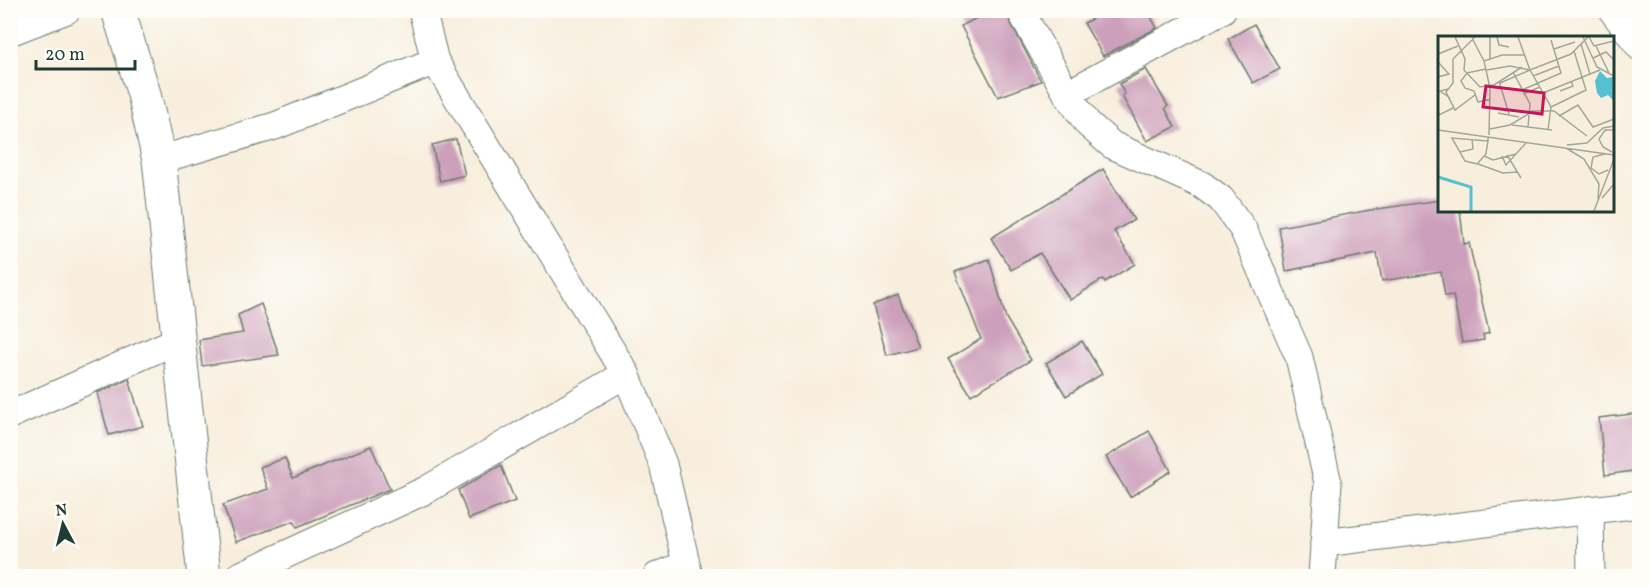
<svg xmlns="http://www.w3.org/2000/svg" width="1650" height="587" viewBox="0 0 1650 587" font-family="Vollkorn,serif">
<rect width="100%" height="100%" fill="#fdfcf7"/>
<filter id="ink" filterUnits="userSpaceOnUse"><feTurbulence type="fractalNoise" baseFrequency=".0167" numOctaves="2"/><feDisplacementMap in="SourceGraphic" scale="12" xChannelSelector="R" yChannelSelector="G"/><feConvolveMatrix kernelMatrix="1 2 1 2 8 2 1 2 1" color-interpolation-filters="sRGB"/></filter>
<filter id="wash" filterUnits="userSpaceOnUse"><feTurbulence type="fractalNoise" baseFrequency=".008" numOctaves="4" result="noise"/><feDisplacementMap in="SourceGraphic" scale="24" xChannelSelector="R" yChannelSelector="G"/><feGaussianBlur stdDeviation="1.35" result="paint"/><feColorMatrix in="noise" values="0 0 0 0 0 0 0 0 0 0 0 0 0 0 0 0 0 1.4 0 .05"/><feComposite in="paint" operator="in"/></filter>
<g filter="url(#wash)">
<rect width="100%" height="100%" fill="#f8eedd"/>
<g id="blocks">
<g fill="#cc9fba">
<polygon points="992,10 1004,10 1041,81 998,97 961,26"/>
<polygon points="1108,10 1147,10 1157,28 1103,56 1084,23"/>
<polygon points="1254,24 1280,69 1253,83 1228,39"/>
<polygon points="1146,69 1168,106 1165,108 1175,127 1147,141 1122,96 1125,94 1119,84"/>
<polygon points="456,139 465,175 440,181 432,145"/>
<polygon points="1103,169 1134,220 1114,231 1135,264 1105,282 1103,279 1070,300 1040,253 1011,270 991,238"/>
<polygon points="1440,200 1440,210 1460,210 1464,244 1469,243 1489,333 1483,335 1484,340 1462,343 1453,295 1445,296 1441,272 1382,281 1377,253 1286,271 1279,227 1370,210"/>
<polygon points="989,259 1006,318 1031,360 971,395 948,359 981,339 955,272"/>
<polygon points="898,295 918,347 887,355 873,305"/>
<polygon points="261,304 279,355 202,366 199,340 243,333 238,315"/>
<polygon points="1082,341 1102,374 1066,396 1046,363"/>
<polygon points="129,379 143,426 109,435 97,393"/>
<polygon points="1640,413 1640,470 1605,475 1599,418"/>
<polygon points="1149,431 1171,471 1130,497 1106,457"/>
<polygon points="371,446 390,489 297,527 294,521 236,542 223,505 268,489 260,467 285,458 293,478"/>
<polygon points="501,465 515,501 469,519 458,490"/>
</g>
</g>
</g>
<g filter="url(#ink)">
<use href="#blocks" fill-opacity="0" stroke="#6b7b6f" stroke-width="1.5"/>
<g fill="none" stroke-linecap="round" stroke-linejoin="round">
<defs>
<g id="street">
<polyline points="422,10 435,61 626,374 663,464 689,576"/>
<polyline points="1020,10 1067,94 1088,124 1112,145 1202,185 1221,199 1243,229 1299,357 1328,483 1322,576"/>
<polyline points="1612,10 1640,47"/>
<polyline points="10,32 67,10"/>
<polyline points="1067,94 1222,10"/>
<polyline points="159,160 275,126 435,61"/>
<polyline points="10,415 180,339"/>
<polyline points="1590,510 1591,576"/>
<polyline points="1324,543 1640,504"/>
<polyline points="239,576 426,490 626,374"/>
<polyline points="657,576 685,565"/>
</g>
<polyline id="secondary" points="118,10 144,94 159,160 204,576"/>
</defs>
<use href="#street" stroke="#6b7b6f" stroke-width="29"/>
<use href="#secondary" stroke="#6b7b6f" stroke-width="35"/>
<use href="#street" stroke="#fff" stroke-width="27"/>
<use href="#secondary" stroke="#fff" stroke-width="33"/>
</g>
</g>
<g transform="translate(1438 36)">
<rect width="176" height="176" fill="#f8eedd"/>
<path d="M162,35L169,42L175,41V64L170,59L163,62L159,57L157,45Z" fill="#55c1ce"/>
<path fill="none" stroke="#55c1ce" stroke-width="3" d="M0,141L33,151V175"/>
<path fill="none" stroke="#a1a799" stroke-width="1.5" d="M17,1L27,23L26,34L42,51L56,49L84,31M37,1L15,23V47L8,56L17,74L37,59M59,1L61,9L71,11M80,1L92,34M145,1L159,31L176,40M151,1L156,10L176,5M34,2L46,25L52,52L51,99M143,8L152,38M158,10L171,37M116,13L137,6M0,18L20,10M155,22L168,16L176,24M52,23V1M46,25L64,19H87M0,26L11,38L0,41M48,33L29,37L23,45L27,52L36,55L40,66L53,63M49,34L72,30L92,34L133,18L150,1M92,34L113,71L110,94M75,36L92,68L90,91M95,40L121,30M61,45L71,78M62,47L92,34M10,53L2,55L12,62M84,54L123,37L113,4M122,55L135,50L133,45M105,57L162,34M85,58L102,51M113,71L148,54L136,15M0,74L1,79L15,72M93,75H116L149,100M60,77L81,81M121,80L140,69L155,91L176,83M74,89L114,94M52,93L72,89L92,77M0,94L176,119M50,105L14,102L27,125L39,128L48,118V117L50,105V101M129,109L149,107L165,92L176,90M128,112L146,123L161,148L160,163M22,116L35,113L34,103M174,116L165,111L161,103L167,94H176M167,118L155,121L153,132L161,138L170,134M69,119L83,142M46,120L55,124L78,118M64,120L68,129L88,107M40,128L65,137L80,136M164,162L176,148M156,175L176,123"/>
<path fill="#c2185b" fill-opacity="0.15" stroke="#c2185b" stroke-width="3" d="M48,50L106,57L104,78L45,71Z"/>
<rect width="176" height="176" fill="none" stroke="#1f3d34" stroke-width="3"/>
</g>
<rect width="1650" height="587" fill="none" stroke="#fdfcf7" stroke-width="36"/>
<g transform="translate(63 524) rotate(353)" stroke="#fdfcf7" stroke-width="4.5" paint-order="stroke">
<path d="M0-4.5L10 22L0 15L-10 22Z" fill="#1f3d34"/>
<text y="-9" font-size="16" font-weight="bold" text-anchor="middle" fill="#1f3d34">N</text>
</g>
<path d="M36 60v9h99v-9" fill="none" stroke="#1f3d34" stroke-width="3"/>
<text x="45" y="60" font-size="18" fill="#1f3d34" stroke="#fdfcf7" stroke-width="4.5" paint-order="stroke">20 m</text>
</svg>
